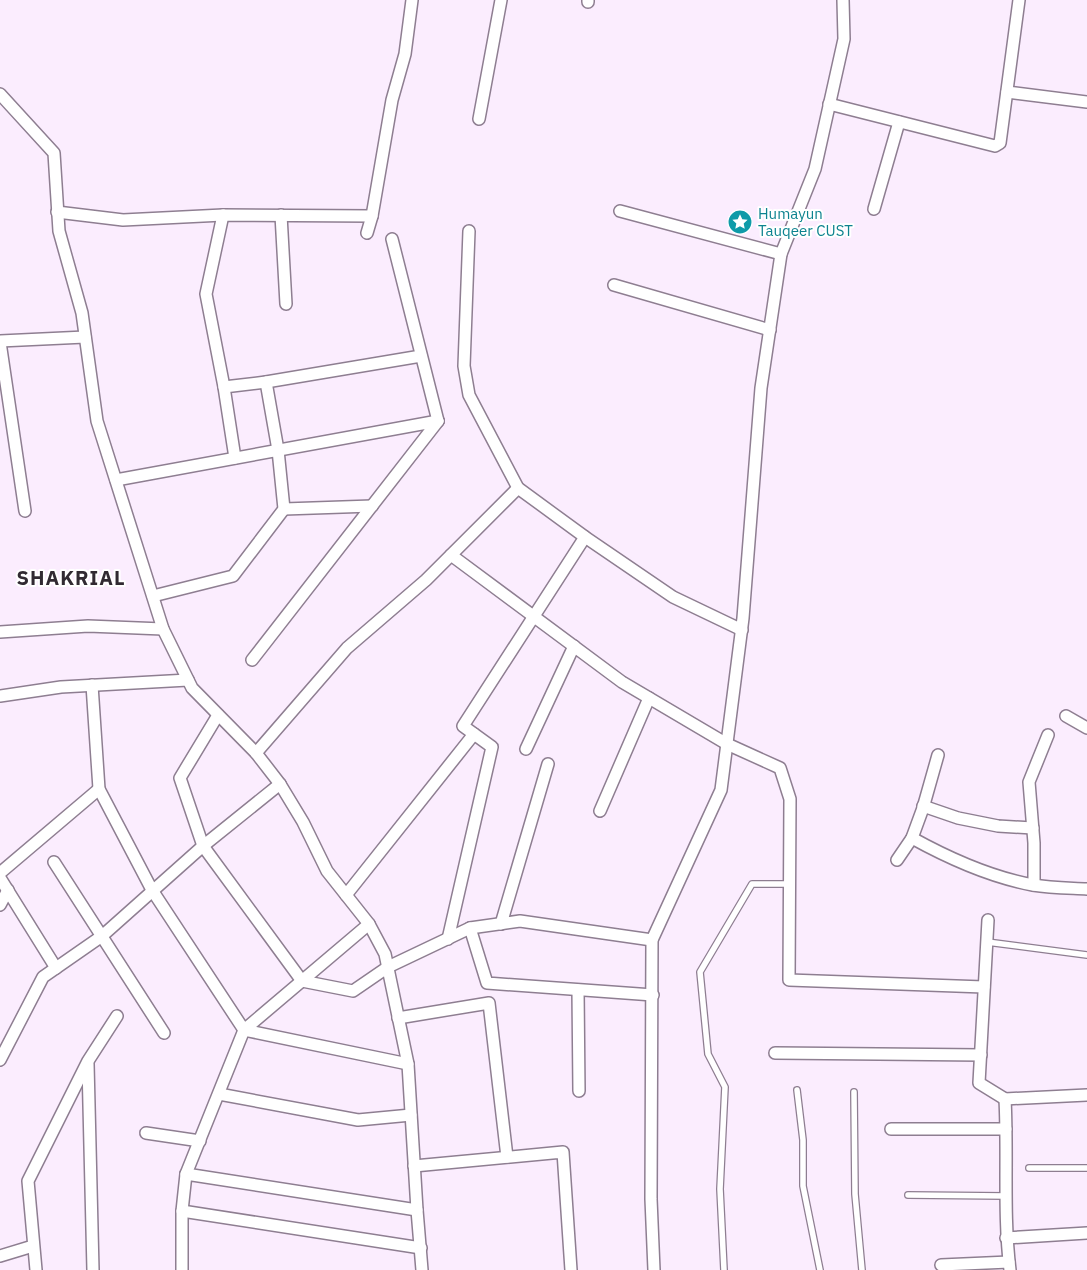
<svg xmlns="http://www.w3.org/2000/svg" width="1087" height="1270" viewBox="0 0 1087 1270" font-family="'IBM Plex Sans',sans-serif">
<rect width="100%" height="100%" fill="#fbedfe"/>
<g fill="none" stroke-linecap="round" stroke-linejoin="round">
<defs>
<g id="lane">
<polyline points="987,942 1087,955"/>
<polyline points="797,1090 803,1140 803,1186 820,1270"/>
<polyline points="854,1092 855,1194 862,1270"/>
<polyline points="1029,1168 1087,1168"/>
<polyline points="908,1195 1006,1196"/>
<polyline points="724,1270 720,1189 725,1087 708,1054 700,972 752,884 790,884"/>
</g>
<g id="street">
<polyline points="588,2 588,0"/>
<polyline points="1007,92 1087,102"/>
<polyline points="0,94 54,153 59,231 82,313 97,421 163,629 192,688 256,753 280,784 303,822 327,871 369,924 385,954 408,1064 417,1210 422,1270"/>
<polyline points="829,104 995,146 1000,143 1019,0"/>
<polyline points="479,119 501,0"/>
<polyline points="874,209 899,122"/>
<polyline points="620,211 781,254"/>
<polyline points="57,212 123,220 223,215 372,216"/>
<polyline points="223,215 206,294 224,387 235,458"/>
<polyline points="281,215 286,304"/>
<polyline points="469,231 464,366 469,395 518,488 585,537 673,597 742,630"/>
<polyline points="367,233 372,216 392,100 405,54 412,0"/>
<polyline points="392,239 438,421"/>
<polyline points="614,285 770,330"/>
<polyline points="0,341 85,337"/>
<polyline points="0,342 25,511"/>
<polyline points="224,387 266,382 421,356"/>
<polyline points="116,480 438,421"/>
<polyline points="284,509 372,506"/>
<polyline points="451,555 622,682 727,744 780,768 790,799 789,980 984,987"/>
<polyline points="153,596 233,576 284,509 278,450 266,382"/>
<polyline points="0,632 88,626 163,629"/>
<polyline points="252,660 438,421"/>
<polyline points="92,685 99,789 152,890 244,1030 408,1064"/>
<polyline points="0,696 61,687 188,680"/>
<polyline points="218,715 180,778 203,846 302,981 353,991 388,967 470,928 520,921 652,940"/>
<polyline points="1066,716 1087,728"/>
<polyline points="526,749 574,646"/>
<polyline points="256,753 347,648 426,580 518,488"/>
<polyline points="923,806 958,818 998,826 1033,828"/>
<polyline points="600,811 649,698"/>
<path d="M912,838C950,859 990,877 1033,885C1051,888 1069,888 1087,889"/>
<polyline points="897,860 912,838 923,808 938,755"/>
<polyline points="54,862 164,1033"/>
<polyline points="0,873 99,789"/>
<polyline points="0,878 56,968"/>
<polyline points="1034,885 1034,843 1029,782 1048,735"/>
<polyline points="346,895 474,734"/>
<polyline points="0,905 8,890"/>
<polyline points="988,920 979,1083 1005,1099 1087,1095"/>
<polyline points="501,924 548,764"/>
<polyline points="470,928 487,983 653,995"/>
<polyline points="448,939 492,747 463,726 585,537"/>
<polyline points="578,990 579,1091"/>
<polyline points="398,1018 489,1003 507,1157"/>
<polyline points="775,1053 981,1055"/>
<polyline points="0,1060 43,977 102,936 203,846 280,784"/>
<polyline points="88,1064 93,1270"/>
<polyline points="219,1094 358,1120 411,1115"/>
<path d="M1005,1099C1008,1156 1003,1213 1010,1270"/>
<polyline points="891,1129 1006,1129"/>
<polyline points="146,1133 200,1141"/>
<polyline points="414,1166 563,1152 571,1270"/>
<polyline points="186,1174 244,1030 369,924"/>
<polyline points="182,1211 421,1248"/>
<polyline points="1006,1238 1087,1233"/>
<polyline points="0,1256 33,1246"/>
<polyline points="941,1265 1009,1262"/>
<polyline points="36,1270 28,1181 88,1061 117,1016"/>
<polyline points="182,1270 182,1211 186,1174 417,1210"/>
<polyline points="654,1270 651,1199 652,940 721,790 743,618 761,388 781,254 815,169 844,39 843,0"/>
</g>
</defs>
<use href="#lane" stroke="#8e7e91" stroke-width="8"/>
<use href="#street" stroke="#8e7e91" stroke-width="14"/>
<use href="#lane" stroke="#fff" stroke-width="5.5"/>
<use href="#street" stroke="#fff" stroke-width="11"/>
</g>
<defs>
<symbol id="sight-disc" viewBox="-11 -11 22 22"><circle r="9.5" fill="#0f9aa8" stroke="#fff"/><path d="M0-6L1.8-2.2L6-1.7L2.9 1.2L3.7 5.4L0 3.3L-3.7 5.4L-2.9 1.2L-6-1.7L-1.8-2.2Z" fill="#fff"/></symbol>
</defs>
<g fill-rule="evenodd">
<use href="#sight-disc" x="726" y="208" width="28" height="28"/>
</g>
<g text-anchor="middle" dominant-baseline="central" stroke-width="4" stroke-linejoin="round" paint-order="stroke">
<g font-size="15" fill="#0d838f" stroke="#fff" text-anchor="start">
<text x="758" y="213">Humayun<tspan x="758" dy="17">Tauqeer CUST</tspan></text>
</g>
<g font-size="20" font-weight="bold" letter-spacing="1" fill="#312a32" stroke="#fff">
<text x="71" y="577">SHAKRIAL</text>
</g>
</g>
</svg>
